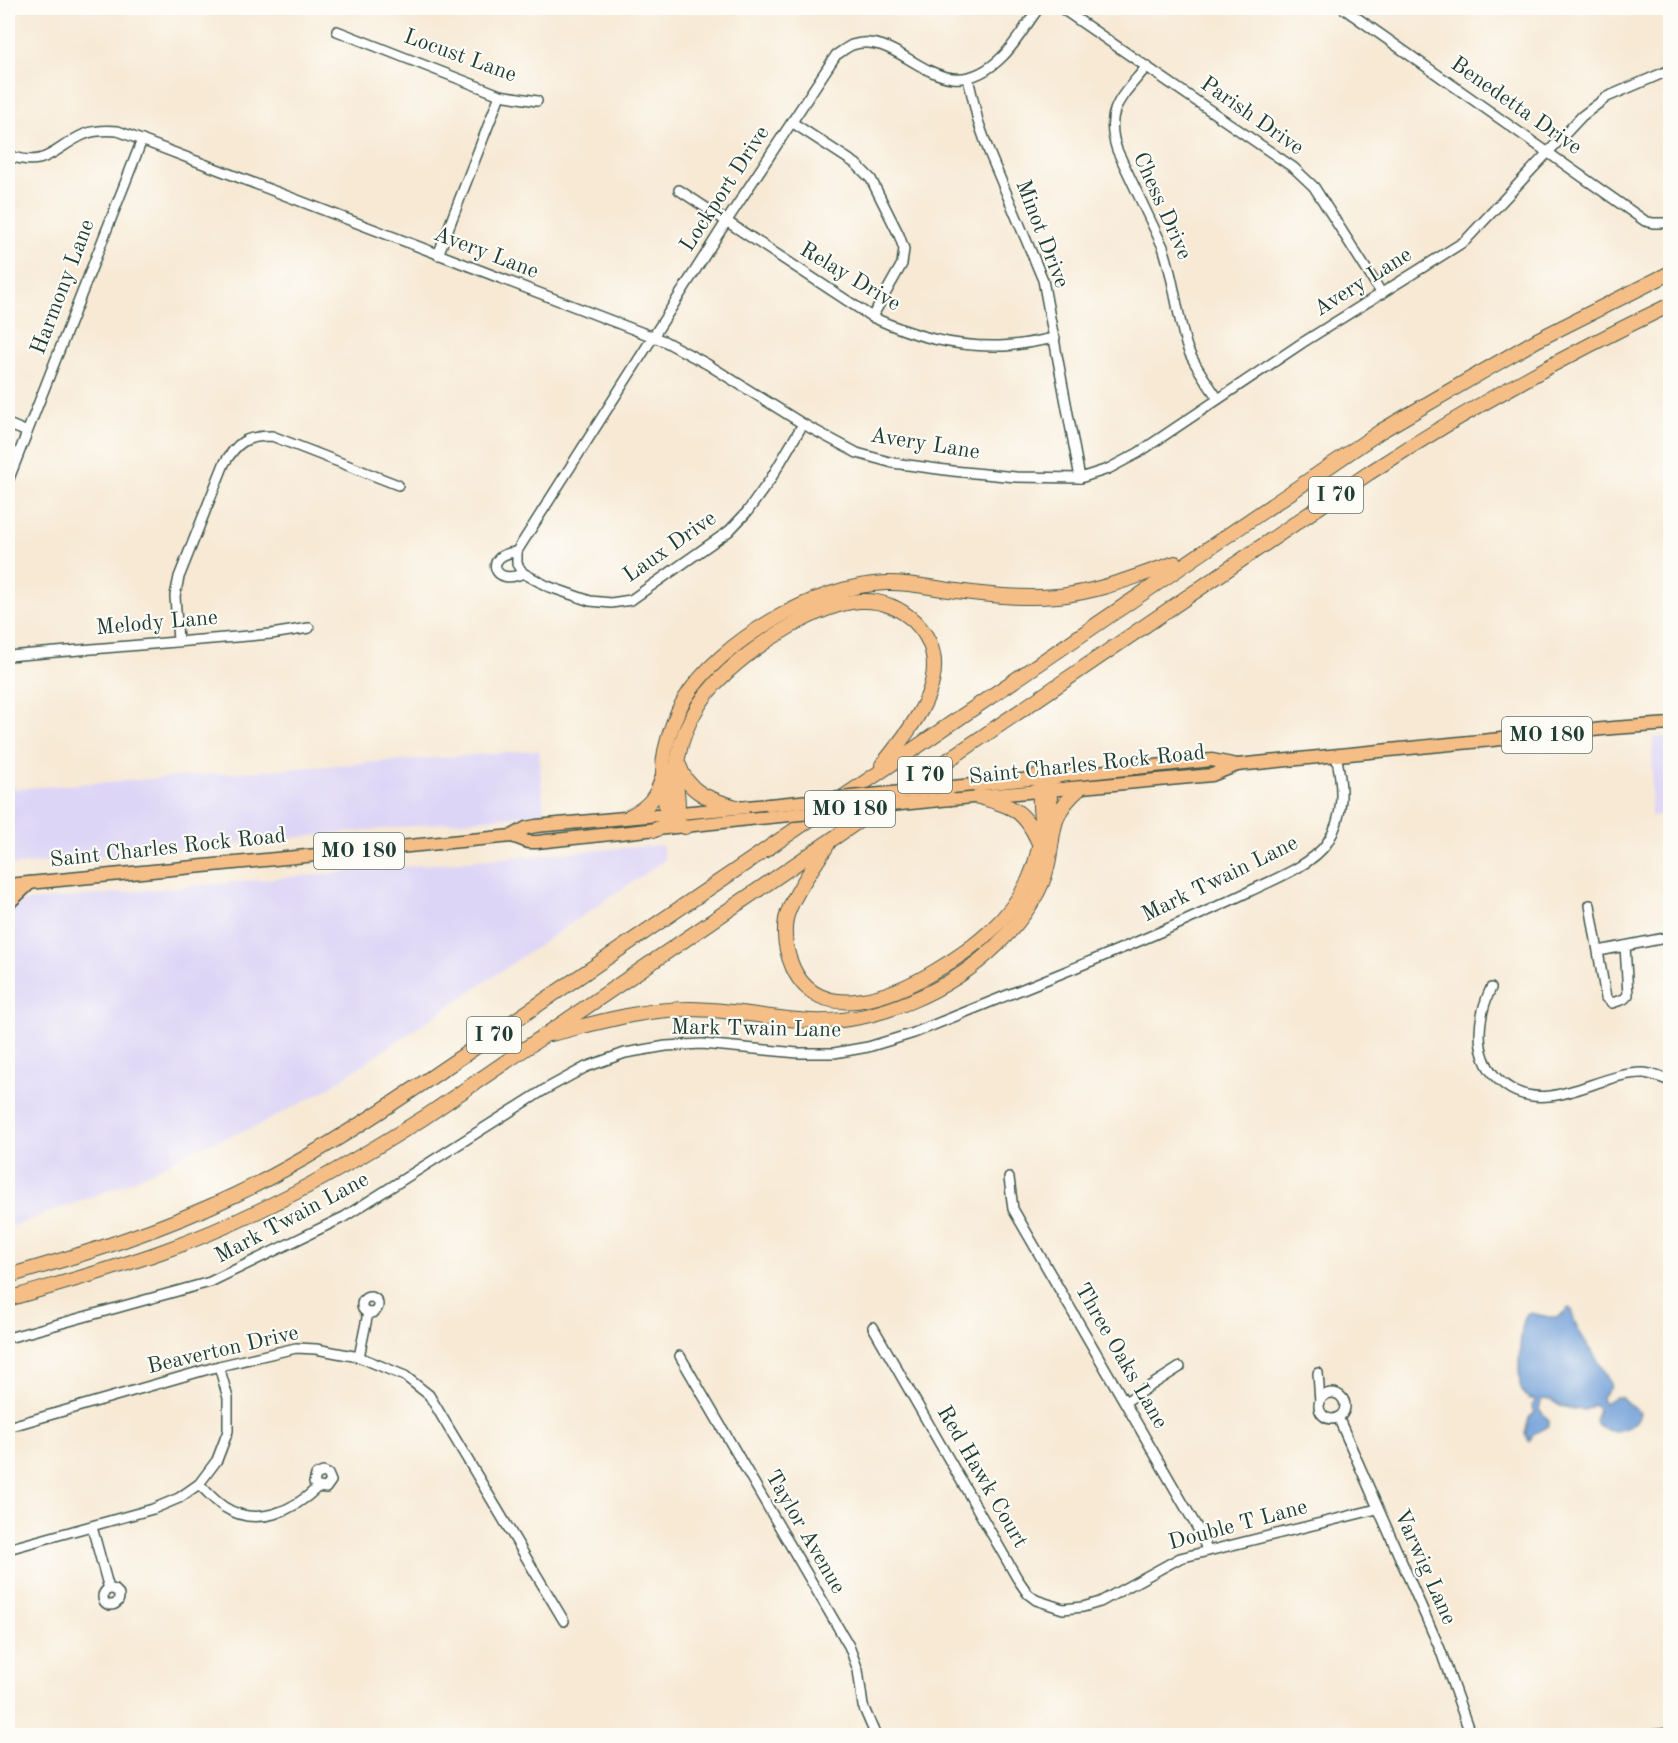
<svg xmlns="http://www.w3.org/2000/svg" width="1678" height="1743" viewBox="0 0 1678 1743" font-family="'Old Standard TT',serif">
<rect width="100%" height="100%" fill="#fdfcf7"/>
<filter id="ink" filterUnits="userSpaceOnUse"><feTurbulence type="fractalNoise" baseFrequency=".0167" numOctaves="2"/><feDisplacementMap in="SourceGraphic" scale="12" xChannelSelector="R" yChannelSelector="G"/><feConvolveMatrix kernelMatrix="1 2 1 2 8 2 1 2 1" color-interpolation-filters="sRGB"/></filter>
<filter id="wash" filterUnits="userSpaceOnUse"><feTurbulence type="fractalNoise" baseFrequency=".008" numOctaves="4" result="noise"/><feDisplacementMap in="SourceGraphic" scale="24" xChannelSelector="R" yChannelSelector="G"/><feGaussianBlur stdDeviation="1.35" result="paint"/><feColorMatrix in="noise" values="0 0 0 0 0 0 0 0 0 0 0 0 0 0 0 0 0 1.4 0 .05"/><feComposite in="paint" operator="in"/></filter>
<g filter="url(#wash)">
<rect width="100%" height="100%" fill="#f7e9d4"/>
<g fill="#ddd5f6">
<polygon points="1653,737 1670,737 1670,816 1651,816"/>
<polygon points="539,750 544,813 8,866 8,773 14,789"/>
<polygon points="662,845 665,860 324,1091 255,1127 199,1147 128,1183 8,1228 8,903 488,859"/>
</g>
<path fill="#6f9ed8" stroke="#476e86" stroke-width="1.5" d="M1568,1308L1571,1309C1576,1337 1601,1357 1611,1387L1601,1398L1603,1403L1616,1397L1622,1398C1625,1404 1635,1407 1640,1413C1637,1428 1615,1435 1602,1428C1599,1426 1597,1423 1595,1421L1599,1409L1594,1405L1585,1410L1574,1409L1560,1406L1551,1400L1542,1399L1539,1409L1549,1421V1426L1534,1434L1529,1441L1525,1433L1529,1418L1535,1412L1532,1406L1536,1399H1529C1524,1395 1520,1390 1520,1383C1518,1370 1520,1323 1527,1313C1543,1313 1556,1325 1568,1308Z"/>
</g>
<g filter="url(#ink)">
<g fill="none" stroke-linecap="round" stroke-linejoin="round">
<defs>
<g id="minor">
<polyline points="1061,8 1294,168 1314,187 1382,294"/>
<polyline points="1343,8 1645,221 1653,223 1670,223"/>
<polyline points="337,31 500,95 537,101"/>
<path d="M1147,66C1123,96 1103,109 1117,150L1163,247C1174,279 1177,315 1187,347C1194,366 1208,383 1218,399"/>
<polyline points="968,78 978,121 989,152 1043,280 1080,478"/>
<polyline points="793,123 856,164 871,179 899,235 904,249 902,264 872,317"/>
<path d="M8,155C47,170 54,147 85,134C96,130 106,130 118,131L664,341L707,364L803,424L857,453L893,463L953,471L1016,477L1080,478L1108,469L1138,453L1302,343L1465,241L1582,116L1607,97L1670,70"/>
<path d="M679,190L872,317C914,336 952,347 999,346C1017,346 1037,341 1055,338"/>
<polyline points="438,255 500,95"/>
<polyline points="8,424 27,432"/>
<path d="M803,424L770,480L747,512L729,531L631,600L611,603L590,601L547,586L523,573L517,564V551L726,222L836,55C841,52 847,47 852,45C903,27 940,119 1003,56C1017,42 1027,23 1039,8"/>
<polyline points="8,481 142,140"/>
<path d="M517,552C482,554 494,588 523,573"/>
<path d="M178,641L175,596L179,577L224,464C237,442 246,436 272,436L398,485"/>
<polyline points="8,656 271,634 309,628"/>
<polyline points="1590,905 1606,998 1612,1003 1624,999 1628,995 1625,946"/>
<polyline points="1599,951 1670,937"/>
<path d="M1491,988C1481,1009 1476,1036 1484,1058C1489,1072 1499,1082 1511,1089C1554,1113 1600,1072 1644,1073C1653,1074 1662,1078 1670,1081"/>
<polyline points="1009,1178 1013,1209 1202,1536 1207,1551"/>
<circle cx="370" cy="1305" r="8"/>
<polyline points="873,1327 1017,1578 1028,1594 1036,1600 1063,1609 1083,1607 1100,1602 1180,1558 1377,1509"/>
<path d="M8,1338L210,1282L344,1217L544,1090L586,1067L625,1053L666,1046L702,1044L798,1053H834L868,1047L914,1033C1026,987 1142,943 1250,891C1273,880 1312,865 1327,843C1345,816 1343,786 1336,755"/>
<polyline points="680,1356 849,1646 858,1670 863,1706 876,1736"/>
<polyline points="359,1357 368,1313"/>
<polyline points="1318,1373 1320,1402"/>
<circle cx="1332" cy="1406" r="13"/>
<polyline points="1125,1402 1180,1367"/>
<polyline points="1338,1417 1440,1649 1471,1736"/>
<polyline points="8,1427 219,1366 296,1348 316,1349 359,1357 405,1376 429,1395 564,1621"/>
<path d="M199,1484C207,1492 215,1501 224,1507C257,1528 293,1511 318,1487L326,1488L331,1481L328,1474L323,1472L316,1475L314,1483L318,1487"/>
<polyline points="92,1527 109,1589"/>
<polyline points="8,1549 153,1509 179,1498 199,1484 217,1460 228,1431 228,1398 219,1366"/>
<circle cx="111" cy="1597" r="8"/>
<polyline points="1642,1736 1670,1733"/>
</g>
<g id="major">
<polyline points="973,785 1212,760 1237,765"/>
<polyline points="951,799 1212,775 1237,765 1613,728 1670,724"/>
<polyline points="512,836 528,842 537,842 749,819"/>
<polyline points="8,885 512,836 526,828 536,826 769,805"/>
<polyline points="8,904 30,883"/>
</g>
<g id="highway">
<path d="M679,765C688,793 709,799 736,807"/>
<polyline points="1035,777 1049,791 1053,822"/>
<path d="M979,797C1011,806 1024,809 1038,841"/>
<path d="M630,816C648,807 656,798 662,778"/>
<path d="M685,827C681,825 676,824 673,821C661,810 662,766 665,751C669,733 675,715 684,700C720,641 817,585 886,583C907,582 928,587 949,590C985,595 1021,599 1058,596C1098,592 1137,576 1175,563"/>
<path d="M655,830C663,826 673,824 677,815C680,806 676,789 676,778C677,736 697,699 728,671C759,643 818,604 860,601C880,600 899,607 914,621C962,668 913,726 882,765"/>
<path d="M828,844C816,864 791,897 786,919C783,936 786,952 793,968C820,1027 896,995 937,970C974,948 1010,920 1029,879C1037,862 1041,841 1041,822C1041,812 1038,799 1041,790C1044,780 1053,778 1062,774"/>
<path d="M551,1034C597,1023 642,1009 690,1009C731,1009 771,1019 812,1021C876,1024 951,990 997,945C1017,925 1036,902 1045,875C1057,837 1045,819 1079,789"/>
<path d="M8,1276C85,1254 162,1230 235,1195C300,1164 360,1125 420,1085L1381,431L1537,340L1670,273"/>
<path d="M8,1299C59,1284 110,1270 161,1252C254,1219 341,1170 425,1117L1369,473C1466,410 1566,355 1670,305"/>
</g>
</defs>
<use href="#minor" stroke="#3f574c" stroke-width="12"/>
<use href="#major" stroke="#3f574c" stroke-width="15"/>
<use href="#highway" stroke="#3f574c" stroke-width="16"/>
<use href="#minor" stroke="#fff" stroke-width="9"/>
<use href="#major" stroke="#f6be87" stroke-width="12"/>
<use href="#highway" stroke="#f6be87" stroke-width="14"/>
<defs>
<g id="major-bridge">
<polyline points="769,805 973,785"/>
<polyline points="749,819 951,799"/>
</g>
</defs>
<use href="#major-bridge" stroke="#3f574c" stroke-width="15" stroke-linecap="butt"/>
<use href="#major-bridge" stroke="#f6be87" stroke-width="12"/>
</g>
</g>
<g text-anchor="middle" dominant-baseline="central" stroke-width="4.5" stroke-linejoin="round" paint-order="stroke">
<g fill="#fdfcf7" stroke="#62766e" stroke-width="1.5">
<rect x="1309" y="477" width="54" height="36" rx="4.5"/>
<rect x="1502" y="717" width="90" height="36" rx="4.5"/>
<rect x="898" y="757" width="54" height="36" rx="4.5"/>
<rect x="805" y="791" width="90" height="36" rx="4.5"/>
<rect x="314" y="833" width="90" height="36" rx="4.5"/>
<rect x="467" y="1017" width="54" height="36" rx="4.5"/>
</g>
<g font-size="21" font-weight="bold" fill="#1f3d34">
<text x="1336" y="495">I 70</text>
<text x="1547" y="735">MO 180</text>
<text x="925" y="775">I 70</text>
<text x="850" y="809">MO 180</text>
<text x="359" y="851">MO 180</text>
<text x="494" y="1035">I 70</text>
</g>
<g font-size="22" fill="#1f3d34" stroke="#fdfcf7">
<text transform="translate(460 56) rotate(20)">Locust Lane</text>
<text transform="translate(1516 106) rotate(35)">Benedetta Drive</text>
<text transform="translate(1252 116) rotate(35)">Parish Drive</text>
<text transform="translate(725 189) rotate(-57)">Lockport Drive</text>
<text transform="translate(1162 206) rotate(66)">Chess Drive</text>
<text transform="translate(1042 234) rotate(69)">Minot Drive</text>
<text transform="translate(486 253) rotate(21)">Avery Lane</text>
<text transform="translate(850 277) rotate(31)">Relay Drive</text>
<text transform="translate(1363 282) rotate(-32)">Avery Lane</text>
<text transform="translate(63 287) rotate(-69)">Harmony Lane</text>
<text transform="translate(925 444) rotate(9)">Avery Lane</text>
<text transform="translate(670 547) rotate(-35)">Laux Drive</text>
<text transform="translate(157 623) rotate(-5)">Melody Lane</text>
<text transform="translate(1087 765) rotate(-6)">Saint Charles Rock Road</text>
<text transform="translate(168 848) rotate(-6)">Saint Charles Rock Road</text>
<text transform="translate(1220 879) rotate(-26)">Mark Twain Lane</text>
<text transform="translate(756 1029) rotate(1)">Mark Twain Lane</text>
<text transform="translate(292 1218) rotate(-28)">Mark Twain Lane</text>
<text transform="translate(223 1350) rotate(-13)">Beaverton Drive</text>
<text transform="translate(1121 1356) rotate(60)">Three Oaks Lane</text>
<text transform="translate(982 1477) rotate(60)">Red Hawk Court</text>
<text transform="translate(1238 1525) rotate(-15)">Double T Lane</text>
<text transform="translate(805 1532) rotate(60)">Taylor Avenue</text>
<text transform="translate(1425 1567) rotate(66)">Varwig Lane</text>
</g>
</g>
<rect width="1678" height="1743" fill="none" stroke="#fdfcf7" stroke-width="30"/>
</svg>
